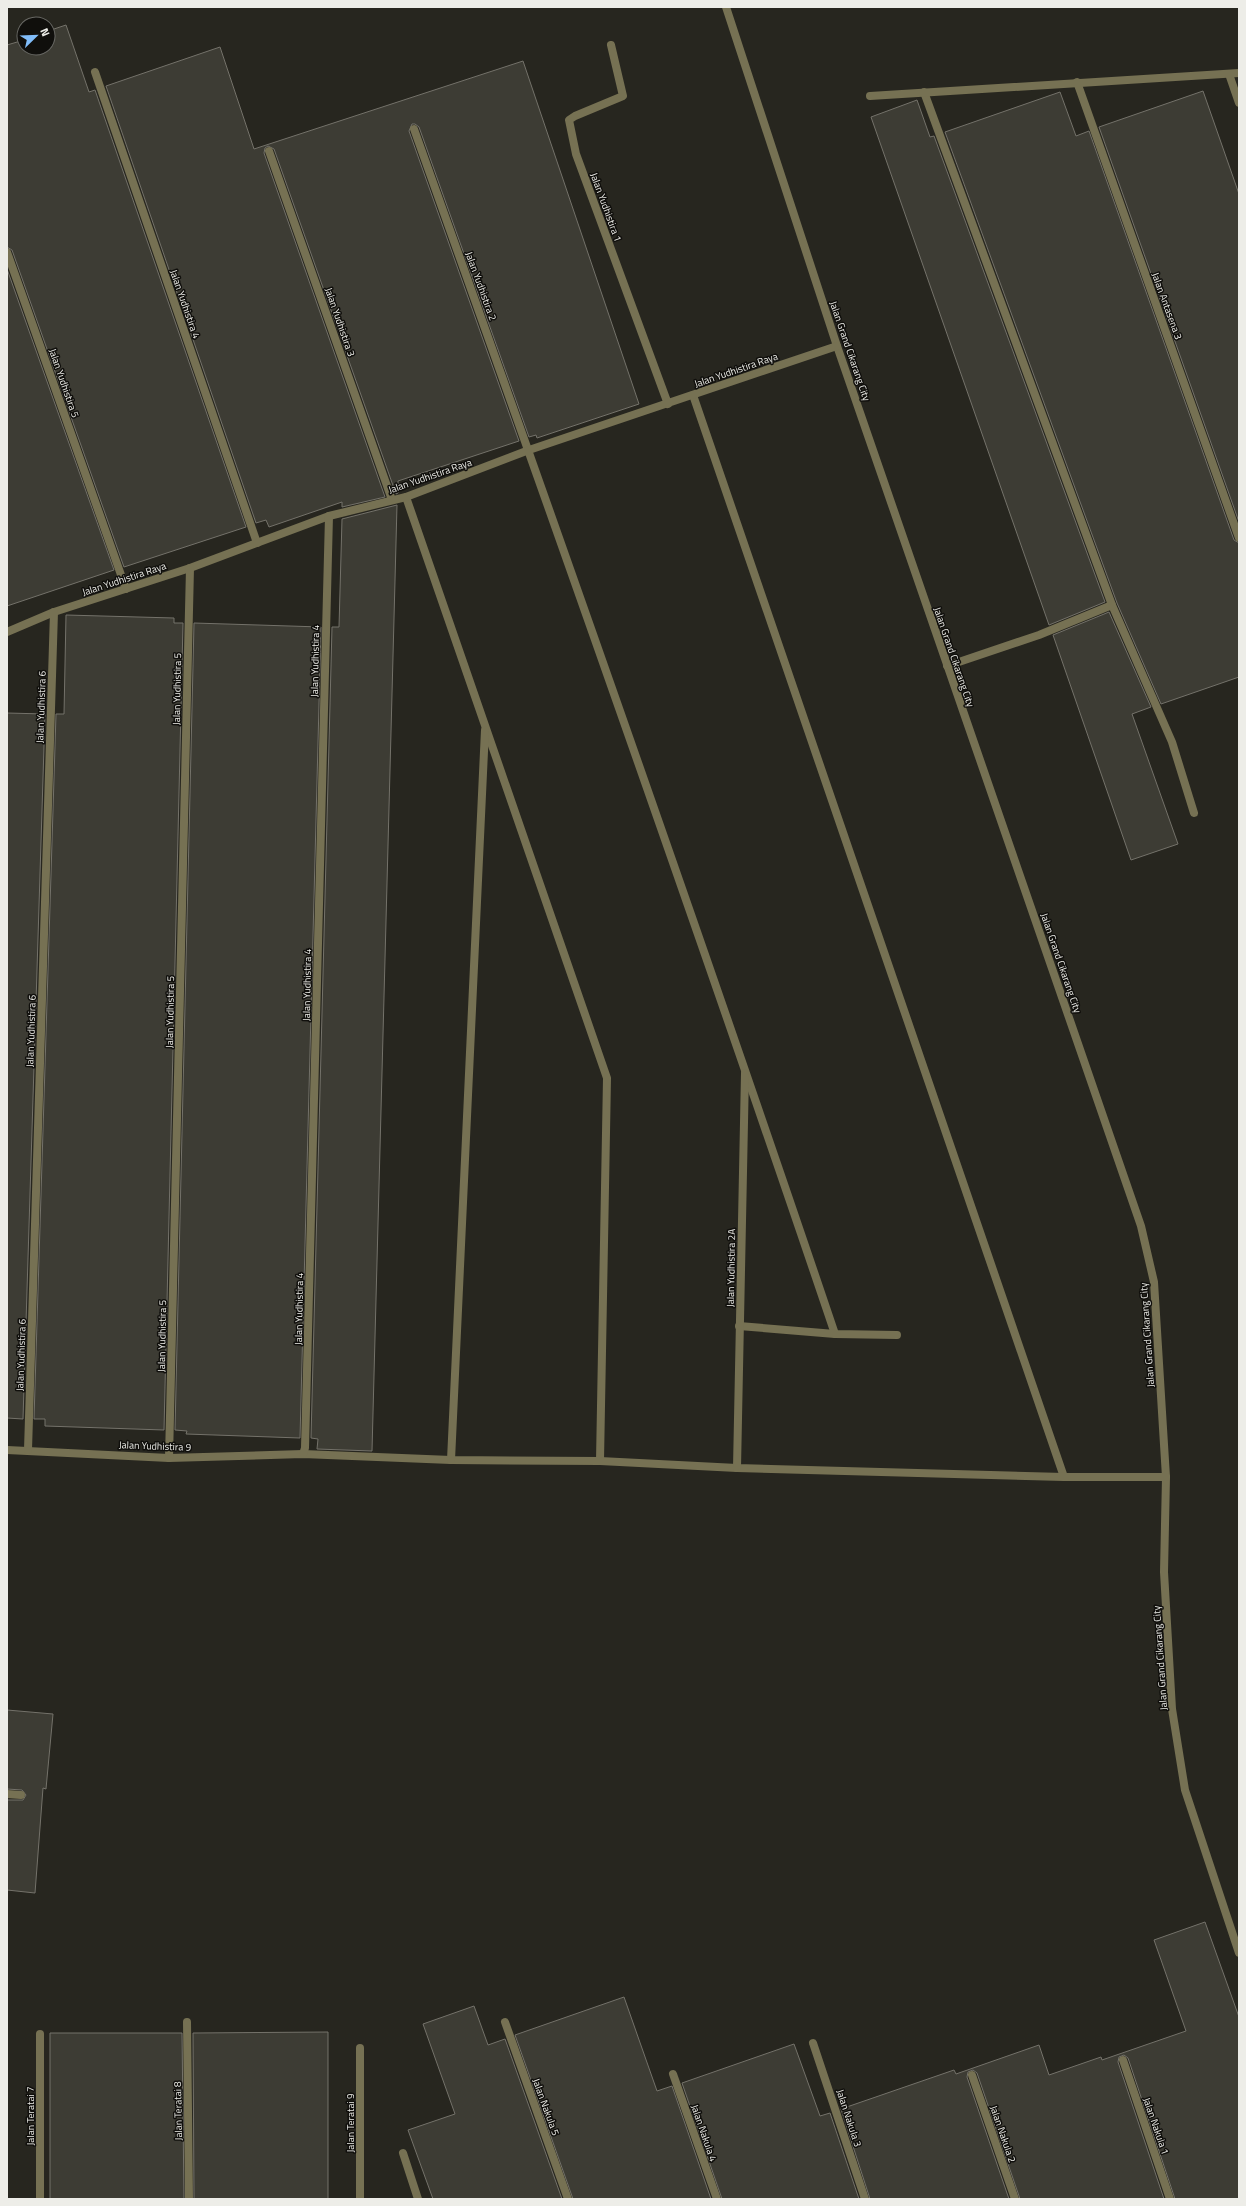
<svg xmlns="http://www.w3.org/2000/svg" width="1246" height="2206" viewBox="0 0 1246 2206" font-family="'Titillium Web',sans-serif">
<rect width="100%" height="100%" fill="#27261f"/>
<g fill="#3d3c34" stroke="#74726a">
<polygon points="66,25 89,92 95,90 246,527 124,567 12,250 7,247 7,45 24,40 24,48 48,48 48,31"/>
<polygon points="220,47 254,149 523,61 639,404 537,438 536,435 529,437 419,127 415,124 412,124 409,131 519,441 398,481 398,493 396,494 274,149 268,146 265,148 264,153 385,497 342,507 342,502 269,527 266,520 256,523 106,86"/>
<polygon points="1203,91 1239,194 1239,522 1099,127"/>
<polygon points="1060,92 1076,136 1089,131 1234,540 1239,543 1239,677 1161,704 1117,603 945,132"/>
<polygon points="917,100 930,137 934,136 1105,602 1049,625 871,117"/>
<polygon points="7,269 114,570 7,606"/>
<polygon points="397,505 372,1451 317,1449 318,1439 311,1438 332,627 339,627 342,519"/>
<polygon points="1109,612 1151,707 1132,714 1178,844 1131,860 1053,635"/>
<polygon points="66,615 174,618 174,623 183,623 164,1430 45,1426 45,1419 34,1419 56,714 64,714"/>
<polygon points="194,623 321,627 300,1438 186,1434 187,1431 175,1430"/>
<polygon points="7,713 45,714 23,1419 7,1418"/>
<polygon points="7,1710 53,1714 46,1789 43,1788 35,1893 7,1890 7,1800 23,1800 26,1795 22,1790 7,1789"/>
<polygon points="1205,1922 1239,2017 1239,2199 1175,2199 1128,2058 1124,2055 1119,2057 1118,2062 1164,2199 1020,2199 977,2073 973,2070 968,2072 967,2077 1009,2199 870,2199 841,2109 954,2070 956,2074 1039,2045 1049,2075 1101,2057 1102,2060 1186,2031 1154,1940"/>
<polygon points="624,1997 657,2091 672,2086 711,2199 573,2199 515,2035"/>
<polygon points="474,2006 488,2045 505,2039 562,2199 433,2199 408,2130 455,2114 423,2024"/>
<polygon points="328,2032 328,2199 194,2199 193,2033"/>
<polygon points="50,2033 182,2033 184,2199 50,2199"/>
<polygon points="794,2044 820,2116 830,2113 859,2199 722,2199 682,2083"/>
</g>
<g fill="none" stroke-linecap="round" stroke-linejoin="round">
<g stroke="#767153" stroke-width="8">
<polyline points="726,7 837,346 1141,1226 1154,1282 1166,1477 1164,1572 1172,1709 1185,1790 1239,1953"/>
<polyline points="611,45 623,96 575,116 569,120 576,154 668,404"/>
<polyline points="95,72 257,543"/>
<polyline points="1229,74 1239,103"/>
<polyline points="1077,82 1239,538"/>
<polyline points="924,92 1112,605 1172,742 1194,813"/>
<polyline points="870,96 1239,73"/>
<path d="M414,129C557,530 699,931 835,1334"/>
<polyline points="269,151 392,500"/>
<polyline points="7,252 126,589"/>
<polyline points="693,395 1064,1477"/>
<polyline points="406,497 607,1078 600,1461"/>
<polyline points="7,632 54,612 190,568 329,516 406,497 529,450 837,346"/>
<polyline points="947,666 1039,635 1112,605"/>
<polyline points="739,1326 835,1334 897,1335"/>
<polyline points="7,1450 169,1458 303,1454 451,1460 600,1461 737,1468 1064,1477 1166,1477"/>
<polyline points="28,1450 54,612"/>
<polyline points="303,1454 305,1448 329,516"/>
<polyline points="169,1458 190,568"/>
<polyline points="451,1460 485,730"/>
<polyline points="737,1468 745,1073"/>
<polyline points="7,1794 21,1795"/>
<polyline points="187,2022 189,2199"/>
<polyline points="505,2022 568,2199"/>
<polyline points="813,2043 865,2199"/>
<polyline points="1123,2060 1170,2199"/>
<polyline points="673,2074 717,2199"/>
<polyline points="972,2075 1015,2199"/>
<polyline points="403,2153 418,2199"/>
<polyline points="40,2199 40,2034"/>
<polyline points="360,2199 360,2048"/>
</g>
</g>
<g text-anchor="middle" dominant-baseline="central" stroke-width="3" stroke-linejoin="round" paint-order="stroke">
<g font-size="10" fill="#edede8" stroke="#100f0c">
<text transform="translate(606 207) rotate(70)">Jalan Yudhistira 1</text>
<text transform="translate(481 286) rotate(70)">Jalan Yudhistira 2</text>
<text transform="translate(185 304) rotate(71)">Jalan Yudhistira 4</text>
<text transform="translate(1167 306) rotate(70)">Jalan Antasena 3</text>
<text transform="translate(340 322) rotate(71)">Jalan Yudhistira 3</text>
<text transform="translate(850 351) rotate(71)">Jalan Grand Cikarang City</text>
<text transform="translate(736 370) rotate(-19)">Jalan Yudhistira Raya</text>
<text transform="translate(64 383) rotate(71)">Jalan Yudhistira 5</text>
<text transform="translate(430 476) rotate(-19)">Jalan Yudhistira Raya</text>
<text transform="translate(124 579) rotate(-18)">Jalan Yudhistira Raya</text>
<text transform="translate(954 657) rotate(71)">Jalan Grand Cikarang City</text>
<text transform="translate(315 661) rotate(-89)">Jalan Yudhistira 4</text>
<text transform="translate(177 689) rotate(-89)">Jalan Yudhistira 5</text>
<text transform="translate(41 707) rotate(-88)">Jalan Yudhistira 6</text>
<text transform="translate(1061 963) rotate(71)">Jalan Grand Cikarang City</text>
<text transform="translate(307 985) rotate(-89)">Jalan Yudhistira 4</text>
<text transform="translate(170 1012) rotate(-89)">Jalan Yudhistira 5</text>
<text transform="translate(31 1031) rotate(-88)">Jalan Yudhistira 6</text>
<text transform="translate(731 1268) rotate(-89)">Jalan Yudhistira 2A</text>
<text transform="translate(299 1309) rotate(-89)">Jalan Yudhistira 4</text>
<text transform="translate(1147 1335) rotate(-94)">Jalan Grand Cikarang City</text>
<text transform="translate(162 1336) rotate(-89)">Jalan Yudhistira 5</text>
<text transform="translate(21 1355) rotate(-88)">Jalan Yudhistira 6</text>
<text transform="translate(155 1446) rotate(2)">Jalan Yudhistira 9</text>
<text transform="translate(1160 1658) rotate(-94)">Jalan Grand Cikarang City</text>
<text transform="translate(546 2107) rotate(70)">Jalan Nakula 5</text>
<text transform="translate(178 2111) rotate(-91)">Jalan Teratai 8</text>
<text transform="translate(30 2116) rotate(-90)">Jalan Teratai 7</text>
<text transform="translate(849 2118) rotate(72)">Jalan Nakula 3</text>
<text transform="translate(350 2123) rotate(-90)">Jalan Teratai 9</text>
<text transform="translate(1156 2126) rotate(71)">Jalan Nakula 1</text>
<text transform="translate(704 2133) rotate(71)">Jalan Nakula 4</text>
<text transform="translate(1003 2134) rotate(71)">Jalan Nakula 2</text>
</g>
</g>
<rect width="1246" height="2206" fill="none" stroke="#edede8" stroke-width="16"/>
<g transform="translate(36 36) rotate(67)"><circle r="19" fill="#100f0c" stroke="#686864"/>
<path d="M0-3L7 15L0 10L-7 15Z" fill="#81bdfa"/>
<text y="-6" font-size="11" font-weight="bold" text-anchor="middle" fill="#edede8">N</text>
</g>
</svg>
